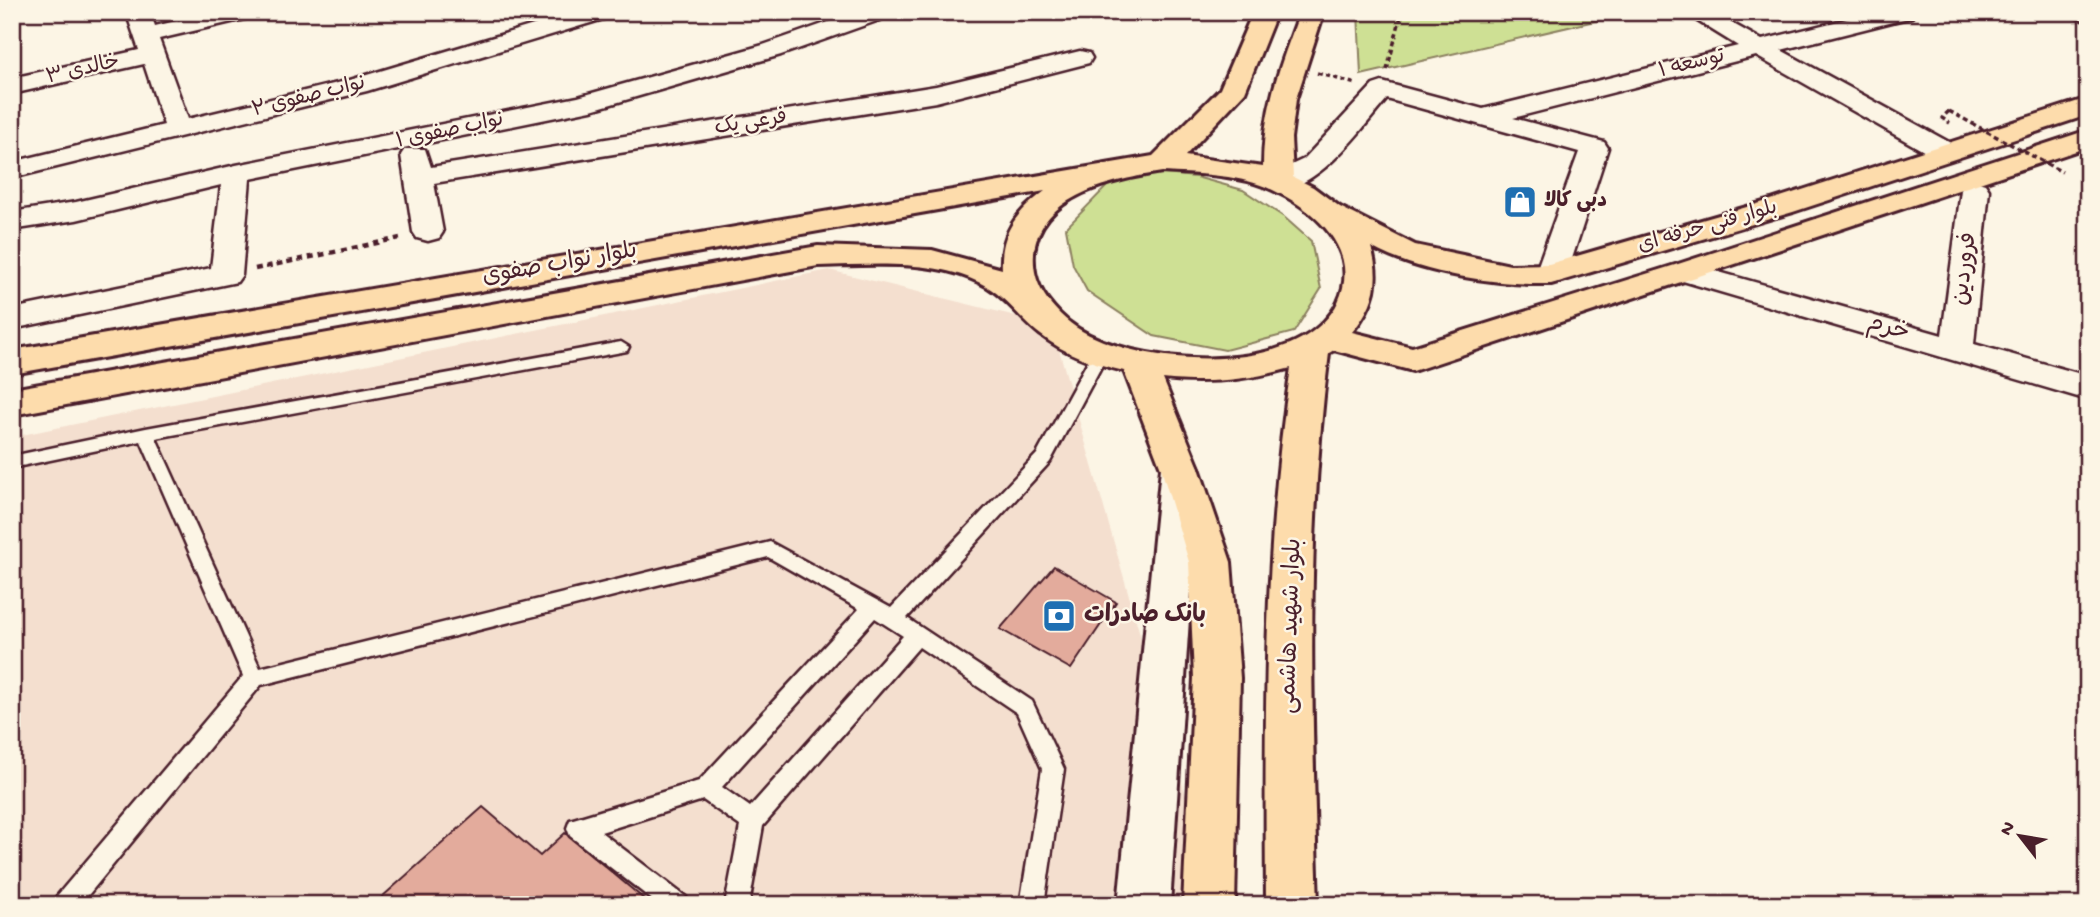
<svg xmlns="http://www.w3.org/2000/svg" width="2100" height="917" viewBox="0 0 2100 917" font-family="'Gochi Hand','Playpen Sans Arabic',sans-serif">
<rect width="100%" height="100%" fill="#fcf5e5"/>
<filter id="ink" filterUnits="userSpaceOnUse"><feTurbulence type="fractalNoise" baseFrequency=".0143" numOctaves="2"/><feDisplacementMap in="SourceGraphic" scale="14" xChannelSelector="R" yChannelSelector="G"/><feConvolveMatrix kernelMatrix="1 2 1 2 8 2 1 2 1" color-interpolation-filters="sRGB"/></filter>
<g filter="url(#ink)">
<polygon fill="#f4dfcf" points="829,270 1052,325 1217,905 12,905 12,437"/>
<g fill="#cee094" stroke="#8c8060" stroke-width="2">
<polygon points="1358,12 1614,12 1616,16 1361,75"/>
<polygon points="1142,172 1196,177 1243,190 1284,217 1311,241 1321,289 1294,332 1225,350 1154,336 1087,291 1073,265 1066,228 1108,185"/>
</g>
<g fill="#e3ab9c" stroke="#4a1f2b" stroke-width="2">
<polygon points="1054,566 1116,602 1071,669 1000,629"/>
<polygon points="483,807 540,856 565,833 651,905 373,905"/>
</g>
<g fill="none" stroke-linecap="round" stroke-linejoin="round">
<defs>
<path id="service" d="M621,342L629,347L627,351L156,438L260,668L770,542L891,608L1037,454L1095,348H1107L1109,352L1050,462L907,618L1032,701L1064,769L1044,905H1020L1042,769L1017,713L919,647L763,826L749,905H725L740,826L703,800L601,832L686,897L690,905H659L570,836L567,828L570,820L699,781L859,609L768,557L261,685L80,905H52L56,897L243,676L141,441L12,468V456L146,428ZM875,618L903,636L750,807L722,787Z"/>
<g id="minor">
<polygon points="126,12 150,12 155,26 214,12 256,12 253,17 159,39 188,119 350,80 577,12 613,12 610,17 367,91 12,178 12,162 164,125 144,64 12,94 12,78 139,50"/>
<polygon points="857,12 891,12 888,17 781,55 591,110 250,179 242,275 237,282 12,329 12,309 211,268 221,185 76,220 12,230 12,212 76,202 236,165 578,97 763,45"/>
<path d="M1683,12H1712L1762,40L1875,12H1915L1912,17L1781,50L1956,146L1960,152L1956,158H1936L1756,56L1513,118L1604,142L1608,148L1567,274L1562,281L1551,283L1540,281L1535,274L1579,152L1387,99C1361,129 1313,199 1268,188L1264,182L1268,176L1304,159L1373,85L1382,82L1483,109L1738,46Z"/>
<polygon points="2071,12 2088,12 2088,22 2074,17"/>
<polygon points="1080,51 1089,53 1092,58 1089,63 936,102 434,183 443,232 439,238 428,241 417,238 413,232 401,155 405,149 425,149 431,167 936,86"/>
<polygon points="1975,181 1985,184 1989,190 1974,344 2088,376 2088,400 1676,279 1671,272 1676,265 1687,263 1942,335 1961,190 1965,184"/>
</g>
<polygon id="tertiary" points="1180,454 1194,458 1199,468 1170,905 1118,905 1161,468 1166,458"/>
<path id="primary" d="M1253,12H1277L1245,92L1185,156L1263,167C1263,109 1280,66 1300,12H1324L1296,99L1291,138L1293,177L1313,187L1340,207L1415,245L1510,265L1549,264L1771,200L2088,98V115L1793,212L1551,284C1496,285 1420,274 1371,247C1381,280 1375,305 1352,332L1412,347L1675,265L2088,130V147L1425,367L1413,371L1334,350L1329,353C1305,537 1312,720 1318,905H1266C1265,725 1263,546 1291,368C1248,380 1207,384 1163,379L1199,468L1231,562L1240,678L1235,905H1183L1194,678L1189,562L1161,468L1124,371C1094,364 1065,354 1041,335C1021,320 1008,299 986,286C937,258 872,265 818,266L12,415V389L818,246L932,250L1002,269C1000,232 1017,212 1045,191L12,374V350L1153,156L1220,89ZM1162,172C1197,174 1234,174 1266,187C1311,206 1363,248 1338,302C1332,315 1318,329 1306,336C1265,360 1212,361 1166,356C1130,351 1086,341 1060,314C1043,297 1032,279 1034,253C1040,194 1114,180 1162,172Z"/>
</defs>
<use href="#service" stroke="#4a1f2b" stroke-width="5"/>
<use href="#minor" stroke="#4a1f2b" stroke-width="5"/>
<use href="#tertiary" stroke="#4a1f2b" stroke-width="6"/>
<use href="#primary" stroke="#4a1f2b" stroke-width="6"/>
<g stroke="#4a1f2b" stroke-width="3.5" stroke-dasharray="5 3.5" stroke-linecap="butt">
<polyline points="1387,70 1402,12"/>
<polyline points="1317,73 1356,84"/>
<polyline points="1949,111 1942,118 1950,123"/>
</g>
<polyline stroke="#4a1f2b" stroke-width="4.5" stroke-dasharray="6 5" stroke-linecap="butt" points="255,269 400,238"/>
<use href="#service" fill="#fcf5e5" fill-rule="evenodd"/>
<use href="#minor" fill="#fcf5e5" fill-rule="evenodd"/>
<use href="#tertiary" fill="#fcf5e5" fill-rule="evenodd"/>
<use href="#primary" fill="#fddcac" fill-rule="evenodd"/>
<polyline stroke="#4a1f2b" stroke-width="3.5" stroke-dasharray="5 3.5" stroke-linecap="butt" points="1949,111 2062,172"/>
</g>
</g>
<defs>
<symbol id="shop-square" viewBox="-11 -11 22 22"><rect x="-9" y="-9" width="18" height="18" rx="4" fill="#1f6fb2" stroke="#fcf5e5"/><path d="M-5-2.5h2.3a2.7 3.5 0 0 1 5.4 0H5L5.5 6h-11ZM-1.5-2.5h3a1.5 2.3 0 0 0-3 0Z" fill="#fff"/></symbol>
<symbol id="bank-square" viewBox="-11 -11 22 22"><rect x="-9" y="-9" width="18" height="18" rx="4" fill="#1f6fb2" stroke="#fcf5e5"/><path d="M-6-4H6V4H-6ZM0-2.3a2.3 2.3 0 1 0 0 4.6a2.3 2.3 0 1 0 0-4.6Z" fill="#fff"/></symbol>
</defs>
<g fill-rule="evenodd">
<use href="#shop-square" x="1501" y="183" width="38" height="38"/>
<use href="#bank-square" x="1040" y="597" width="38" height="38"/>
</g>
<g text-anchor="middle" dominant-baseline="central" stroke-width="5" stroke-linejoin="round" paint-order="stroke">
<g font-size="21" fill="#4a1f2b" stroke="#fcf5e5">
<text transform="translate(1692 65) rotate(-14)">توسعه ۱</text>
<text transform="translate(83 71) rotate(-13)">خالدی ۳</text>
<text transform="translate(309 98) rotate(-14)">نواب صفوی ۲</text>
<text transform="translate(751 124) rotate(-9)">فرعی یک</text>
<text transform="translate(450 132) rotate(-12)">نواب صفوی ۱</text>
<text transform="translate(1708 228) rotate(-16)">بلوار فنی حرفه ای</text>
</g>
<g font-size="21" font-weight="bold" fill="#4a1f2b" stroke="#fcf5e5" text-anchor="start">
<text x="1544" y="202">دبی کالا</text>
</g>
<g font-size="24" fill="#4a1f2b" stroke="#fcf5e5">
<text transform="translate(560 265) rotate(-10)">بلوار نواب صفوی</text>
<text transform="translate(1966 269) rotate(-83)">فروردین</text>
<text transform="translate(1888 329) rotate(16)">خرم</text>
<text transform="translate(1292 626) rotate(-88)">بلوار شهید هاشمی</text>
</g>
<g font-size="24" font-weight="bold" fill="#4a1f2b" stroke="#fcf5e5" text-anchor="start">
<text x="1084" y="616">بانک صادرات</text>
</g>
</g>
<rect width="2100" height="917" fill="none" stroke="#fcf5e5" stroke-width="42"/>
<rect x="21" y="21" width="2058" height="875" fill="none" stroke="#4a1f2b" stroke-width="2.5" filter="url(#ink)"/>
<g transform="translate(2020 836) rotate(301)" stroke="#fcf5e5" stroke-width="5" paint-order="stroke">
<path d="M0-5L12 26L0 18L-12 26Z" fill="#4a1f2b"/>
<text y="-10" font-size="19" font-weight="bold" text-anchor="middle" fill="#4a1f2b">N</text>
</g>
</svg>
